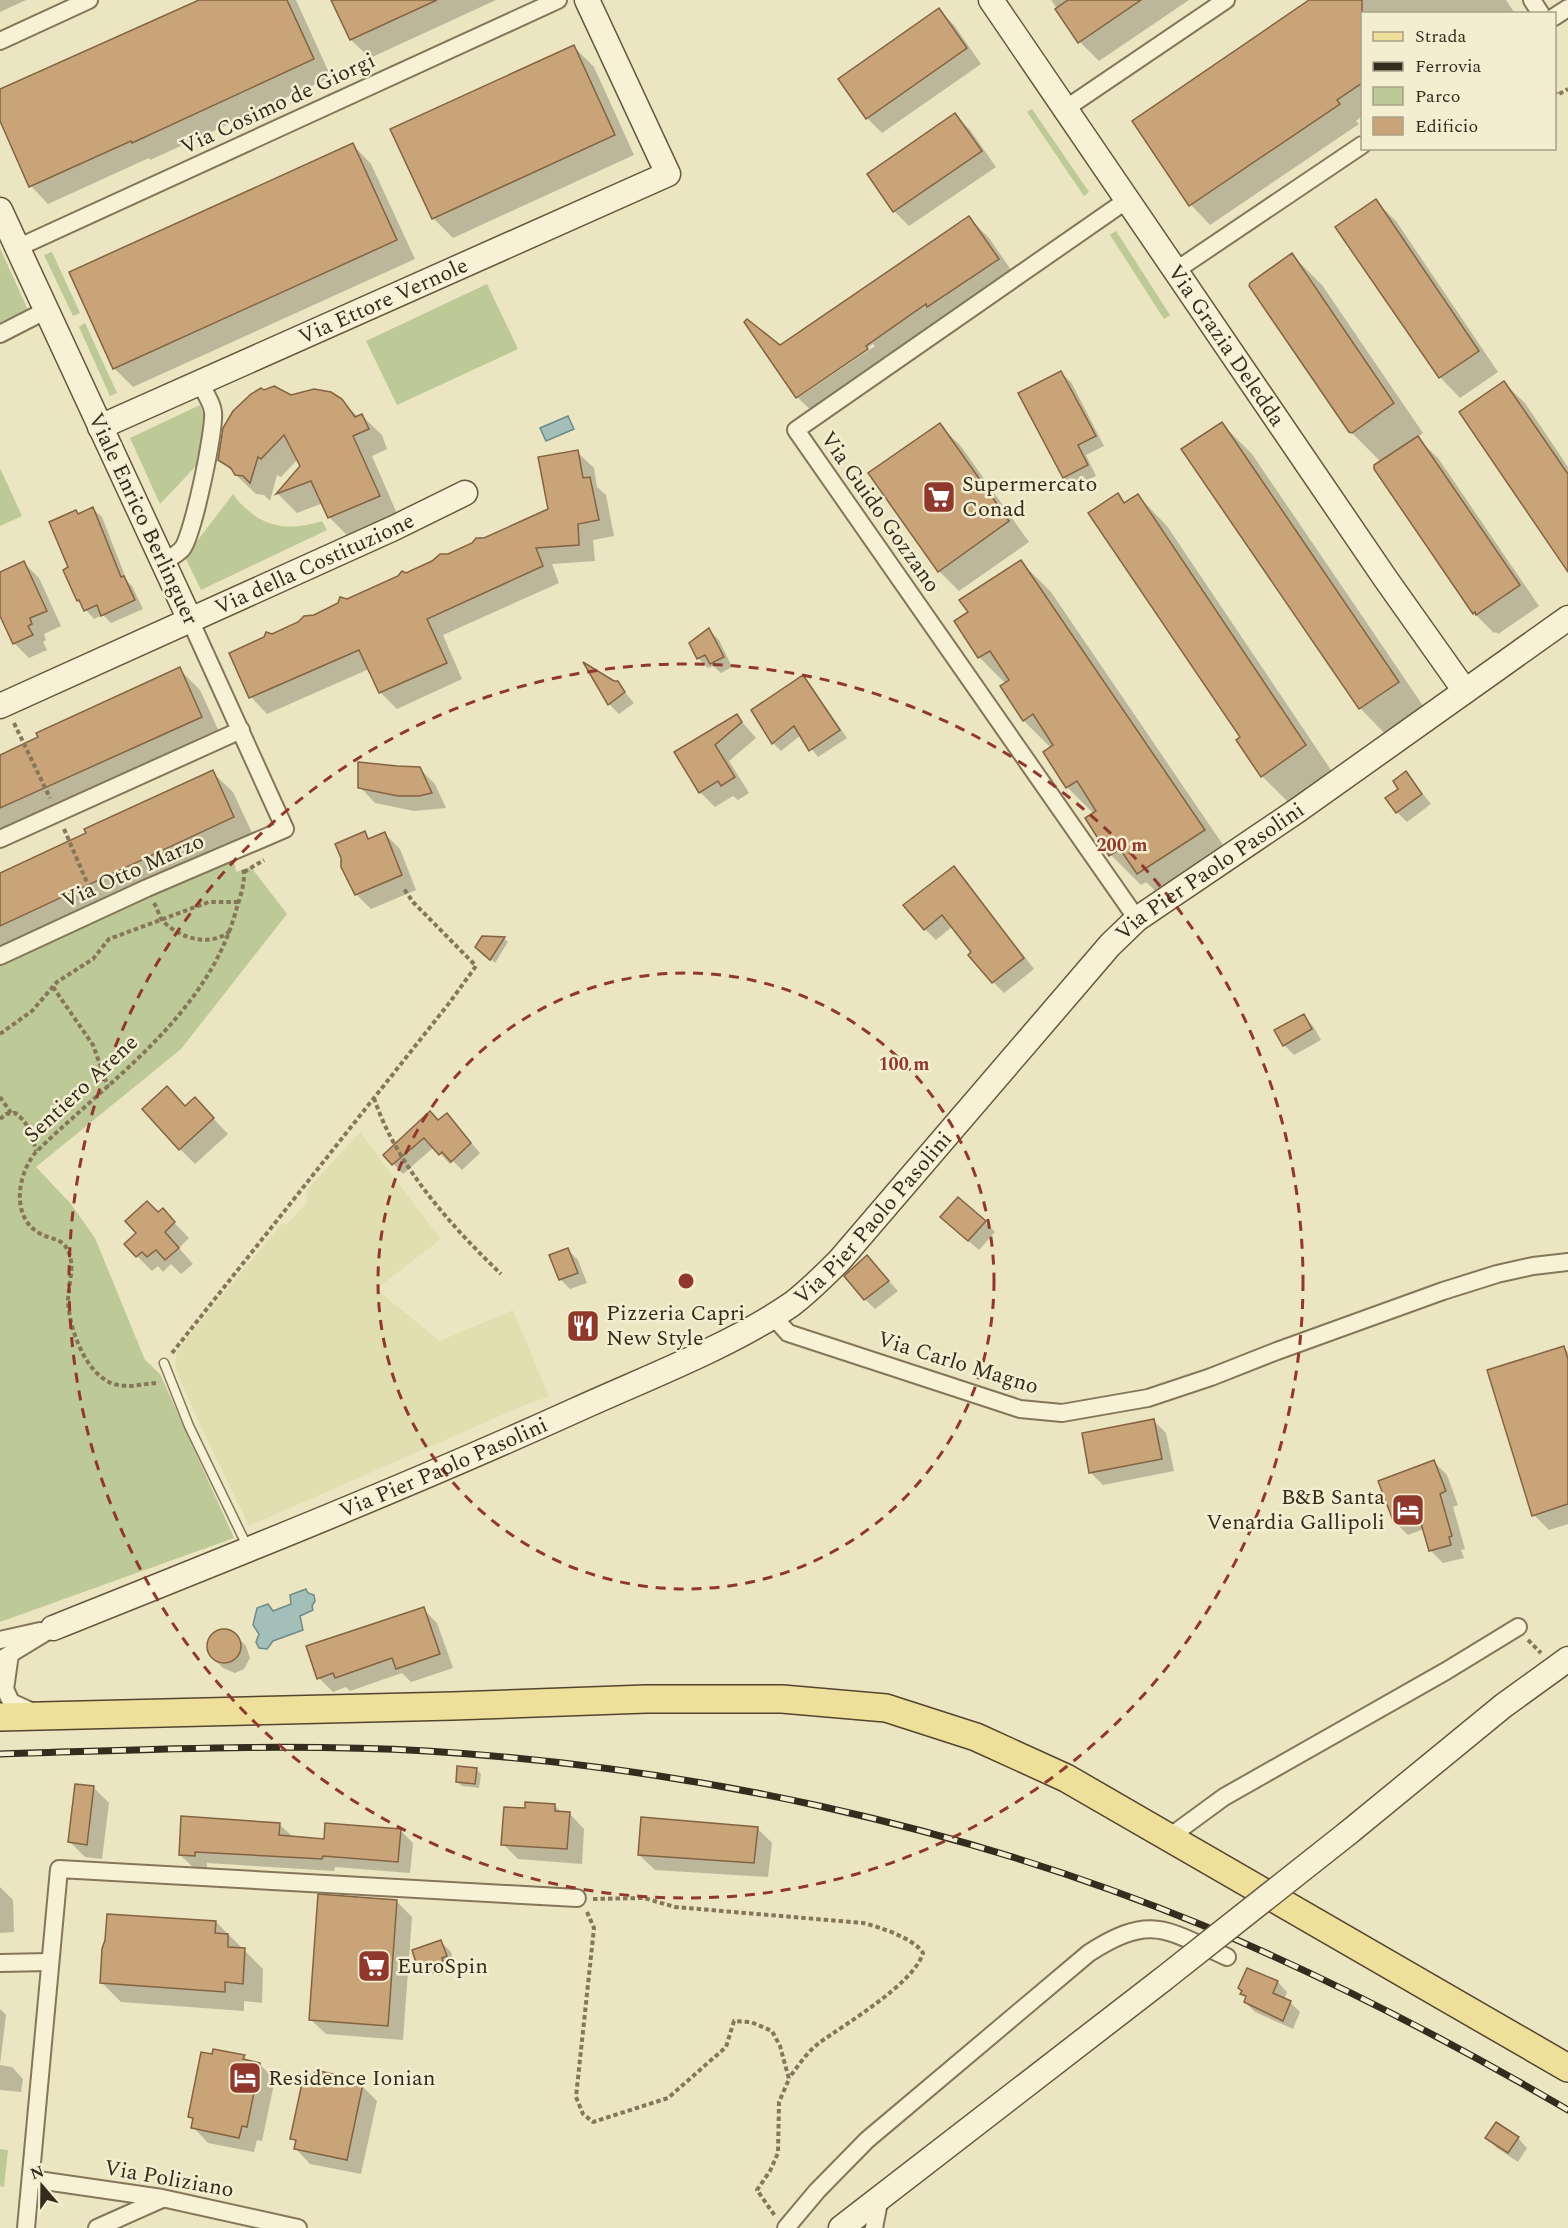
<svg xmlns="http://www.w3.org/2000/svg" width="1568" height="2228" viewBox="0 0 1568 2228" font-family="Spectral,serif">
<rect width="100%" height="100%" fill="#ece5c2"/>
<polygon fill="#e1dfb0" points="360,1132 441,1239 376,1289 440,1341 513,1310 549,1397 527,1404 249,1526 200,1425 179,1377 175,1366 177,1350 282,1223 286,1225 308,1201 306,1191"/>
<g fill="#bdc996">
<polygon points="1032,109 1089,192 1084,196 1027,112"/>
<polygon points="1116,231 1170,315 1164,319 1110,235"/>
<polygon points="0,248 28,310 0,324"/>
<polygon points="52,252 80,313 73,316 44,255"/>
<polygon points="487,284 518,349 397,405 366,341"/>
<polygon points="85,323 117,393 110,396 79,327"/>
<polygon points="200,405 205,420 205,429 197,465 160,504 130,438"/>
<polygon points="0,468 22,516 0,526"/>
<path d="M233,494C256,526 286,533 322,521L327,530L201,590L185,557Z"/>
<polygon points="228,861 233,862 235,865 236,872 251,867 287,914 181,1049 36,1167 71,1204 95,1238 145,1360 160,1374 234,1538 0,1622 0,965"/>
<polygon points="0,2149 8,2150 4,2187 0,2186"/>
</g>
<g fill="#a4bfba" stroke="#6c8c88" stroke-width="1.5">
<polygon points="568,416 574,429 546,441 540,428"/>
<polygon points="306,1589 308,1593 314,1595 315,1601 312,1606 313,1610 300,1616 303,1630 273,1641 267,1649 259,1648 256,1642 259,1634 253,1625 257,1608 268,1604 273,1611 291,1604 290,1595"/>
</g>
<g fill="#0003" fill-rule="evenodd">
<polygon points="0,0 26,0 0,12"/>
<polygon points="202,0 296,0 331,77 150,160 149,158 48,204 31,186 0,119 0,91"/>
<polygon points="333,0 496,0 370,58 351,40"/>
<polygon points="1051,0 1189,0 1099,61 1080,42"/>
<polygon points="1311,0 1506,0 1514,12 1362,14 1362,116 1356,121 1359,124 1210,225 1191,205 1134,121"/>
<polygon points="939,10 954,25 981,64 882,133 867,118"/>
<polygon points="574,47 594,67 634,155 453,238 433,218"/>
<polygon points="955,115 970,130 996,167 909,226 894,211"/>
<polygon points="353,145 371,164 415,259 133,387 114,368"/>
<polygon points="1375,201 1396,221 1498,372 1460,398 1440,377 1337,227"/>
<path d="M969,218L989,238L1018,280L818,417L797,397L780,347ZM873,344L875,346L799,397V394Z"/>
<polygon points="1292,255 1322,285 1423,433 1417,438 1438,458 1539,606 1498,634 1496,632 1494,633 1474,613 1381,462 1350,431"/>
<polygon points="1061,373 1071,382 1104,446 1086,455 1096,476 1074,487 1064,477"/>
<polygon points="1504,383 1525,403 1568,467 1568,565"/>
<polygon points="290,397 341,400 358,417 362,416 382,435 387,449 372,456 398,516 349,537 330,518 323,503 297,513 278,494 302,466 298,459 281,477 277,475 270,501 264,495 256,494 219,459"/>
<polygon points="1222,424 1252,454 1428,713 1390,739 1360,708"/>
<polygon points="939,425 960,445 1029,542 959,591 939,571"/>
<polygon points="577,452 594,468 597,487 606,495 614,536 593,540 595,561 552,564 559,583 443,635 462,679 397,709 380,692 369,669 267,714 251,697 231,654 550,510"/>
<polygon points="1117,495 1126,504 1138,496 1167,526 1335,776 1292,806 1262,776"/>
<polygon points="93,509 102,517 127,581 132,586 143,609 111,623 103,615 94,619 86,610 78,600 70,568 79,515"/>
<polygon points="1021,562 1051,592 1234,861 1168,903 1146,882 1141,885 1111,855 1094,814 1067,787 1051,748 1024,721 1002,687 1006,684 979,657 956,622 970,613"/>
<polygon points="24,563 39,578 61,626 44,634 46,640 43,642 47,650 29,658 14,643 0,613 0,594"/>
<polygon points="709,630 719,640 732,667 721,673 713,666 708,668 698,658"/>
<polygon points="588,666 613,683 617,683 634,703 619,714 609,704"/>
<polygon points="179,669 200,690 222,738 0,839 0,757"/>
<polygon points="803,677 810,684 847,738 818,757 801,735 781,751 773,743 753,711"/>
<polygon points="737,716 756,738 729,761 749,793 738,800 733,796 715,807 700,792 676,753"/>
<polygon points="419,768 435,784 446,808 414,811 375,803 360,787"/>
<polygon points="212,772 233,792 254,837 0,955 0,875 88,834"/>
<polygon points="1406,773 1431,804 1407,822 1397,812 1401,789"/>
<polygon points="364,833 371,840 385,834 400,849 416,890 371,909 356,894"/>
<polygon points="954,868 965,879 1034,969 1004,993 993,982 953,926 936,940 925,929"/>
<polygon points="504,938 508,942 495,963 481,951"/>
<polygon points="1303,1016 1313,1026 1321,1040 1294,1055 1284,1045"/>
<polygon points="195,1099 228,1134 195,1164 180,1149 186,1107"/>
<polygon points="438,1122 456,1125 480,1153 462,1170 453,1161 450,1164 434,1147 403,1174 385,1155"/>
<polygon points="162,1210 189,1238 179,1248 193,1264 181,1274 171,1264 163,1272 158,1266 152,1271 137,1256 138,1234"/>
<polygon points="985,1222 995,1232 979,1250 952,1227"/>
<polygon points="568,1250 578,1260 587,1283 570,1289 560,1279"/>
<polygon points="876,1267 898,1291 875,1309 865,1299"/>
<polygon points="1564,1348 1568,1352 1568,1524 1549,1530 1534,1515"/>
<polygon points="1154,1421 1166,1433 1174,1471 1103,1485 1091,1473"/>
<polygon points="1434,1462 1447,1475 1458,1505 1453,1507 1465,1549 1461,1550 1464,1558 1443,1563 1430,1550 1424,1529 1408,1535 1395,1522"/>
<polygon points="423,1609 437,1623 453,1668 411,1682 402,1673 350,1691 346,1687 333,1692 319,1678"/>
<polygon points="224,1631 236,1636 246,1646 250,1658 244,1669 235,1673 223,1668 213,1658 208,1646 213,1635"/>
<polygon points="476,1769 481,1774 479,1788 462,1786 457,1782"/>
<polygon points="93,1787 109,1803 102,1859 85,1857 70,1842"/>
<polygon points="555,1806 562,1813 569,1813 584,1829 582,1864 518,1859 503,1844 526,1810"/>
<polygon points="279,1824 292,1836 325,1840 400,1830 413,1843 410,1873 335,1867 334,1871 207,1863 207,1868 193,1867 180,1855"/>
<polygon points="757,1828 772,1843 768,1877 655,1870 639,1855"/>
<polygon points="0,1887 13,1900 14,1932 0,1933"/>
<polygon points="396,1901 412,1917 403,2040 326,2034 310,2019"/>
<polygon points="216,1922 263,1969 262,2003 244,2001 244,2011 121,2002 102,1983"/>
<polygon points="441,1942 451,1952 455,1966 451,1967 452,1971 438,1976 435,1973 428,1975 418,1965"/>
<polygon points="1278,1982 1287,1992 1284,2000 1290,2002 1300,2012 1293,2029 1255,2012 1245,2002 1247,1999 1242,1994"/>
<polygon points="0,2009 6,2015 0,2065 12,2067 23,2079 21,2092 0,2090"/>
<polygon points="213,2056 244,2057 249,2062 259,2064 275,2079 262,2141 257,2140 254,2152 208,2143 193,2127 194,2121 189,2117"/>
<polygon points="346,2078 352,2084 362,2086 377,2101 361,2174 310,2164 296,2149 297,2143 292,2138"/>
<polygon points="1487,2138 1518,2138 1527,2148 1518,2162 1497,2148"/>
</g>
<g fill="#c9a479" stroke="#836341" stroke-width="1.5">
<polygon points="199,0 287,0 314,59 132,143 131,141 29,187 0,121 0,89"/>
<polygon points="331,0 437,0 350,40"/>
<polygon points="1068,0 1141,0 1078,43 1055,9"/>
<polygon points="1309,0 1362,0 1362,83 1337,100 1340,104 1189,206 1132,121"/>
<polygon points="939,8 967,48 866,119 838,79"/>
<polygon points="574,45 615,135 432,219 390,129"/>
<polygon points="955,113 982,151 893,212 867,174"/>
<polygon points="353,143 397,240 113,369 69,272"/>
<polygon points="1376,199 1479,351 1439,378 1335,227"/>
<polygon points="969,216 999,259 927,307 926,304 866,346 868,349 796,398 744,322 747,319 780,345"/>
<polygon points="1292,253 1394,403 1352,433 1349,432 1249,286 1250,283"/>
<polygon points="1061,371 1096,436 1078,445 1088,465 1063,478 1018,393"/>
<polygon points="1504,381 1568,474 1568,572 1459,412"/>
<polygon points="274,386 291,395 314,389 331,392 342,399 355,417 362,414 369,429 353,436 380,496 328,518 311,481 276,494 300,466 284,435 261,459 258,457 250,483 243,476 235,475 231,468 218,460 223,428 233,411 251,394 261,388 264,390"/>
<polygon points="1222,422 1399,682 1359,709 1181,449"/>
<polygon points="940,423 1009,521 938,572 868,473"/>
<polygon points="1418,436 1520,585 1476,615 1475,612 1473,614 1374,469 1374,465"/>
<polygon points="578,450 583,478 590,477 599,520 578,524 579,545 536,548 543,566 427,619 447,663 379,693 359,650 249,698 229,653 264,637 266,632 272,634 298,622 304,616 314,615 338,603 340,597 347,599 398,576 402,571 406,573 432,561 440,554 448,554 472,543 476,538 484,538 548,509 538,457"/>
<polygon points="1118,493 1124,503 1138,494 1306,745 1261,777 1236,740 1240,737 1088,513"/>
<polygon points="93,507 121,577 124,576 135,600 101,616 97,605 84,611 79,600 77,601 63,570 68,567 49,522 76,510 78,514"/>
<polygon points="1021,560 1205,830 1137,874 1120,849 1109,856 1085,818 1096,811 1077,781 1066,788 1043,752 1053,745 1033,714 1023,721 1000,686 1009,680 990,651 978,658 954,621 968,612 959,600"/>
<polygon points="24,561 47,611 30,618 32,624 28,626 33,635 13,644 0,616 0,572"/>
<polygon points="709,628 724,657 710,664 705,655 697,659 689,643"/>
<polygon points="583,662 614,681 618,681 625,692 608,705"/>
<polygon points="180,667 202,717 0,808 0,755 38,737 36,733"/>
<polygon points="803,675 840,730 809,751 794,726 772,744 751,710"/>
<polygon points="737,714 742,722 715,745 735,777 721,786 718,781 699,793 674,752"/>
<polygon points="358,762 397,766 420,767 432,793 419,796 398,796 358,788"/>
<polygon points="213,770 234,817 0,926 0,873 86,833 84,829"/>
<polygon points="1406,771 1422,794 1396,813 1385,798 1398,789 1393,781"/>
<polygon points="365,831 368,839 385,832 402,875 355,895 341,867 341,858 335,844"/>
<polygon points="954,866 1024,958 992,983 968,955 971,952 942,915 924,930 903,905"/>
<polygon points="482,936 505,937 490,960 475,947"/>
<polygon points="1304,1014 1312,1029 1283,1046 1274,1030"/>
<polygon points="167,1086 185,1106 195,1097 214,1118 179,1150 142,1109"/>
<polygon points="430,1111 438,1120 447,1113 471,1143 451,1162 442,1152 439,1155 424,1138 392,1165 383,1155"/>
<polygon points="958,1197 986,1221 968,1241 940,1217"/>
<polygon points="147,1201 158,1212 163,1208 175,1222 165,1232 179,1248 165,1260 156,1250 147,1257 142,1252 136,1257 124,1244 136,1233 125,1221"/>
<polygon points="568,1248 578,1273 559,1280 549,1255"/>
<polygon points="867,1255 889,1281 864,1300 844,1276"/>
<polygon points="1564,1346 1568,1359 1568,1504 1532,1516 1487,1370"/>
<polygon points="1154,1419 1162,1459 1089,1473 1082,1433"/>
<polygon points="1434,1460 1446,1491 1440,1494 1452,1536 1449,1537 1451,1545 1429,1551 1418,1513 1394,1523 1378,1481"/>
<polygon points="424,1607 440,1654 396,1669 392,1658 335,1678 333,1673 317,1679 306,1646"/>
<circle cx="224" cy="1646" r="17"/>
<polygon points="457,1766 477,1768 475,1784 456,1782"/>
<polygon points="75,1784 94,1786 87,1845 68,1842"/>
<polygon points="525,1802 555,1804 555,1811 570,1812 567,1849 501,1845 504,1807 525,1808"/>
<polygon points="181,1816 280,1823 279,1835 324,1839 325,1823 401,1829 398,1862 323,1856 322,1859 195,1852 195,1856 179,1855"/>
<polygon points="641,1817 758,1827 754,1863 638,1855"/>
<polygon points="318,1894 397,1900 388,2026 309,2020"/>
<polygon points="107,1914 216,1921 215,1933 228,1934 228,1947 245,1948 243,1984 225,1982 225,1992 100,1983 102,1949 105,1940"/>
<polygon points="441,1940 447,1956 442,1958 443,1961 427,1967 426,1963 417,1966 412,1950"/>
<polygon points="1247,1968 1278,1981 1273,1993 1291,2001 1283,2021 1244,2002 1246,1996 1240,1994 1242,1991 1238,1988"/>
<polygon points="213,2049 245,2055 243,2059 260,2063 247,2127 242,2126 239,2138 191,2128 193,2118 188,2117 201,2052 212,2054"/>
<polygon points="315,2070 347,2077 346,2081 363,2084 347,2160 294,2149 296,2140 290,2139 304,2074 314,2076"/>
<polygon points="1496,2122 1519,2137 1508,2153 1485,2138"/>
</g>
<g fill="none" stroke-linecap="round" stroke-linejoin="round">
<defs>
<polyline id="lane" points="164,1363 189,1426 247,1546"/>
<g id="street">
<polyline points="1532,0 1541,14"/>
<polyline points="1554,17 1568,8"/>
<polyline points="0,41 89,0"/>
<polyline points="1065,109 1226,0"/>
<polyline points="1127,200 796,430 1137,919"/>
<polyline points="17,248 558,0"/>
<polyline points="1175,271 1362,145"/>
<polyline points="0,334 45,311"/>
<path d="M163,562C169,558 178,554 182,549C193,536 215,429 213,412C212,402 204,391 199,382"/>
<polyline points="0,839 241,730"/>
<polyline points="0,956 147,888 285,829 190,620"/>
<polyline points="775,1314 780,1324 788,1333 1020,1409 1062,1413 1148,1398 1211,1377 1277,1351 1443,1291 1497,1274 1533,1266 1568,1262"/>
<polyline points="0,1640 40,1631"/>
<polyline points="10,1654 5,1689 11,1702 33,1712"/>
<polyline points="2,1659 53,1628"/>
<polyline points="1168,1838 1224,1797 1446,1671 1518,1627"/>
<polyline points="0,1963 49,1962"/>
<polyline points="31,2179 162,2198 298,2228"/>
<polyline points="26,2228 59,1869 577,1898"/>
<polyline points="97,2228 162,2199"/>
<path d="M786,2228L817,2191L867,2140L1089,1953C1151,1913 1166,1930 1227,1957"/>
<polyline points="874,2228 880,2197"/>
</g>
<g id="secondary">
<path id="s1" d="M991,0L1385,578L1465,691"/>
<polyline points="0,210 190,620"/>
<path id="s2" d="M100,427L668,174L587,0"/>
<path id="s3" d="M0,706L394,528L465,493"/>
<path id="s4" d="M53,1628C228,1558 404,1488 576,1410C646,1378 729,1347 792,1304C809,1291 824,1276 839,1261L1110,945L1137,919L1298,810L1568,618"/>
<polyline points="1348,1833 1503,1706 1568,1659"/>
<polyline points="841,2228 1162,1980"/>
</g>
<polyline id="primary" points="0,1717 453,1706 646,1699 782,1699 886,1708 976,1737 1066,1778 1568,2068"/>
</defs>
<use href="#lane" stroke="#85765a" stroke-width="11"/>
<use href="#street" stroke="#85765a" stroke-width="20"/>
<use href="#secondary" stroke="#67573d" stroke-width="27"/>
<use href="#primary" stroke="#53442e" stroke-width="30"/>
<g stroke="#85765a" stroke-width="4" stroke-dasharray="4.5 3" stroke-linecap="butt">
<polyline points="1554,91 1557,95 1568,89"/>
<polyline points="14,723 50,798"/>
<polyline points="64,829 92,894"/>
<polyline points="244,872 264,860"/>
<path d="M154,903C157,908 159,915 162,920C178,938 210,948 230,931"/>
<polyline points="53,987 93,1045 108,1087"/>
<polyline points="0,1034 32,1011 57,982 93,959 109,939 209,902 239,902"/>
<polyline points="0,1097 11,1113"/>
<path d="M374,1098C396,1165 451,1226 501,1274"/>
<path d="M0,1119L6,1114L15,1113C29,1123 32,1135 36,1151"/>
<polyline points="172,1353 450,1002 476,966 413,902 404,889"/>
<path d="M156,1383C141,1384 127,1389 111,1383C85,1372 69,1328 68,1301C68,1286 74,1271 70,1256C64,1236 52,1241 39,1233C10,1216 18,1173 36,1152C111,1078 209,1015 237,907C241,895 246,880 243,867"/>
<polyline points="1528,1640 1541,1653"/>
<path d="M593,1899L644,1898L675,1907L863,1923C880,1927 915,1939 923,1953C914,1984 845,2024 819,2043C807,2052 798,2066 789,2078"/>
<polyline points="587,1912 594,1928 576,2097 583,2114 593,2122 668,2098 726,2047 734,2021 751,2022 772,2031 780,2046 789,2079 779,2102 778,2153 770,2171 757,2190 775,2216"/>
</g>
<use href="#lane" stroke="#f7f1d5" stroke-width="8"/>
<use href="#street" stroke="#f7f1d5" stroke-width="16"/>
<use href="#secondary" stroke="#f7f1d5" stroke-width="24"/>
<use href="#primary" stroke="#eedf9b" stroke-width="27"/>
<defs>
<path id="rail" d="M0,1754C142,1750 285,1743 427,1751C689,1767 959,1825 1202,1925C1328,1978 1450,2041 1568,2110"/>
</defs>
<use href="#rail" stroke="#352c1e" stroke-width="7"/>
<use href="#rail" stroke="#f4eed1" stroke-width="4.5" stroke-dasharray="14" stroke-linecap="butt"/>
<defs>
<polyline id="secondary-bridge" points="1162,1980 1348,1833"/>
</defs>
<use href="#secondary-bridge" stroke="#67573d" stroke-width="27" stroke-linecap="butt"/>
<use href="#secondary-bridge" stroke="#f7f1d5" stroke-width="24"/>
</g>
<g fill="none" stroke="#91382c" stroke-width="3" stroke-dasharray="10 8">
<circle cx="686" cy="1281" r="308"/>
<circle cx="686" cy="1281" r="617"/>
</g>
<defs>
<symbol id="supermarket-square" viewBox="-11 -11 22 22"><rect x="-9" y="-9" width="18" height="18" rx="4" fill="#91382c" stroke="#f4eed1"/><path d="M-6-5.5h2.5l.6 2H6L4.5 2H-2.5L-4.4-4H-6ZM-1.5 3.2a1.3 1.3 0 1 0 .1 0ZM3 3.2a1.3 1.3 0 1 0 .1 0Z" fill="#fff"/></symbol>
<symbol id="restaurant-square" viewBox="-11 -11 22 22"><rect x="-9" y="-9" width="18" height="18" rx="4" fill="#91382c" stroke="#f4eed1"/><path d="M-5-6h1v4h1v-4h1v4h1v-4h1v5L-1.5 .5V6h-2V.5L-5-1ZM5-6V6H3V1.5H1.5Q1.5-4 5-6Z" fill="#fff"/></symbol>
<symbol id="hotel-square" viewBox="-11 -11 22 22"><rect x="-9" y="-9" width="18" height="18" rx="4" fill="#91382c" stroke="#f4eed1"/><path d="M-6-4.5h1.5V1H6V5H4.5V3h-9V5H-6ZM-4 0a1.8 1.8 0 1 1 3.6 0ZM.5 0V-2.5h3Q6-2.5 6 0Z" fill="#fff"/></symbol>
</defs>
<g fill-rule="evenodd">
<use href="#supermarket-square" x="920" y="478" width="38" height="38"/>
<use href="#restaurant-square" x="564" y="1307" width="38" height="38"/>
<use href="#hotel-square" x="1389" y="1491" width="38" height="38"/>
<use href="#supermarket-square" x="355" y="1947" width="38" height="38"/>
<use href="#hotel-square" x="226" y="2059" width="38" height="38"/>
</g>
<g text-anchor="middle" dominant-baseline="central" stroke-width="5" stroke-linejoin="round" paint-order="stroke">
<g font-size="22" fill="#352c1e" stroke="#f4eed1">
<text transform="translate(278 104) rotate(-25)">Via Cosimo de Giorgi</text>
<text stroke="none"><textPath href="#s2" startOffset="310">Via Ettore Vernole</textPath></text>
<text stroke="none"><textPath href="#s1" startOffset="418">Via Grazia Deledda</textPath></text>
<text transform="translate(880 512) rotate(55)">Via Guido Gozzano</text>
<text transform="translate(143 519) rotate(65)">Viale Enrico Berlinguer</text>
<text stroke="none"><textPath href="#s3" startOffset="345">Via della Costituzione</textPath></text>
<text transform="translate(133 871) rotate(-24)">Via Otto Marzo</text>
<text stroke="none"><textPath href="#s4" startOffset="1412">Via Pier Paolo Pasolini</textPath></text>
<text transform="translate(81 1089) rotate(-43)">Sentiero Arene</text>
<text stroke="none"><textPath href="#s4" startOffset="926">Via Pier Paolo Pasolini</textPath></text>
<text transform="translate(958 1363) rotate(17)">Via Carlo Magno</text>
<text stroke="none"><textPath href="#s4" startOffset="422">Via Pier Paolo Pasolini</textPath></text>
<text transform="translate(169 2179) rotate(10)">Via Poliziano</text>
</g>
<g font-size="22" fill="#352c1e" stroke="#f4eed1" text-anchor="start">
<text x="962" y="484">Supermercato<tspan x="962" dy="25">Conad</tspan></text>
<text x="606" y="1313">Pizzeria Capri<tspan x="606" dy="25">New Style</tspan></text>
<text x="1385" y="1497" text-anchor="end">B&amp;B Santa<tspan x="1385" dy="25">Venardia Gallipoli</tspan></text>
<text x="397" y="1966">EuroSpin</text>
<text x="268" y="2078">Residence Ionian</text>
</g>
</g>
<circle cx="686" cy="1281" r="9" fill="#91382c" stroke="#f4eed1" stroke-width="3"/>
<g font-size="18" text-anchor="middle" font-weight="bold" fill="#91382c" stroke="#f4eed1" stroke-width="5" stroke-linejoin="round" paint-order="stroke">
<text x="1122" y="851">200 m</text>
<text x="904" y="1070">100 m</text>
</g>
<rect x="1361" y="12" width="195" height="138" fill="#f4eed1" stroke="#a8a089" stroke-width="1.5"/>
<rect x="1373" y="32" width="30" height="9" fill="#eedf9b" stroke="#a8a089" stroke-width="1.5"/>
<text x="1415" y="42" font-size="18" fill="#352c1e">Strada</text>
<rect x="1373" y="62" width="30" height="9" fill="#352c1e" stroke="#a8a089" stroke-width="1.5"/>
<text x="1415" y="72" font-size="18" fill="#352c1e">Ferrovia</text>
<rect x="1373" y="87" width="30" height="18" fill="#bdc996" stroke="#a8a089" stroke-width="1.5"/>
<text x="1415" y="102" font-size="18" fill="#352c1e">Parco</text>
<rect x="1373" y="117" width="30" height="18" fill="#c9a479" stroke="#a8a089" stroke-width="1.5"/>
<text x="1415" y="132" font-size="18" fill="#352c1e">Edificio</text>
<g transform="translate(42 2186) rotate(340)" stroke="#f4eed1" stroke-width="4.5" paint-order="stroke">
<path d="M0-4.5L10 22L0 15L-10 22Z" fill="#352c1e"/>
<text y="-9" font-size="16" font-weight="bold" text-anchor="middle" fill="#352c1e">N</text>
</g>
</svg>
